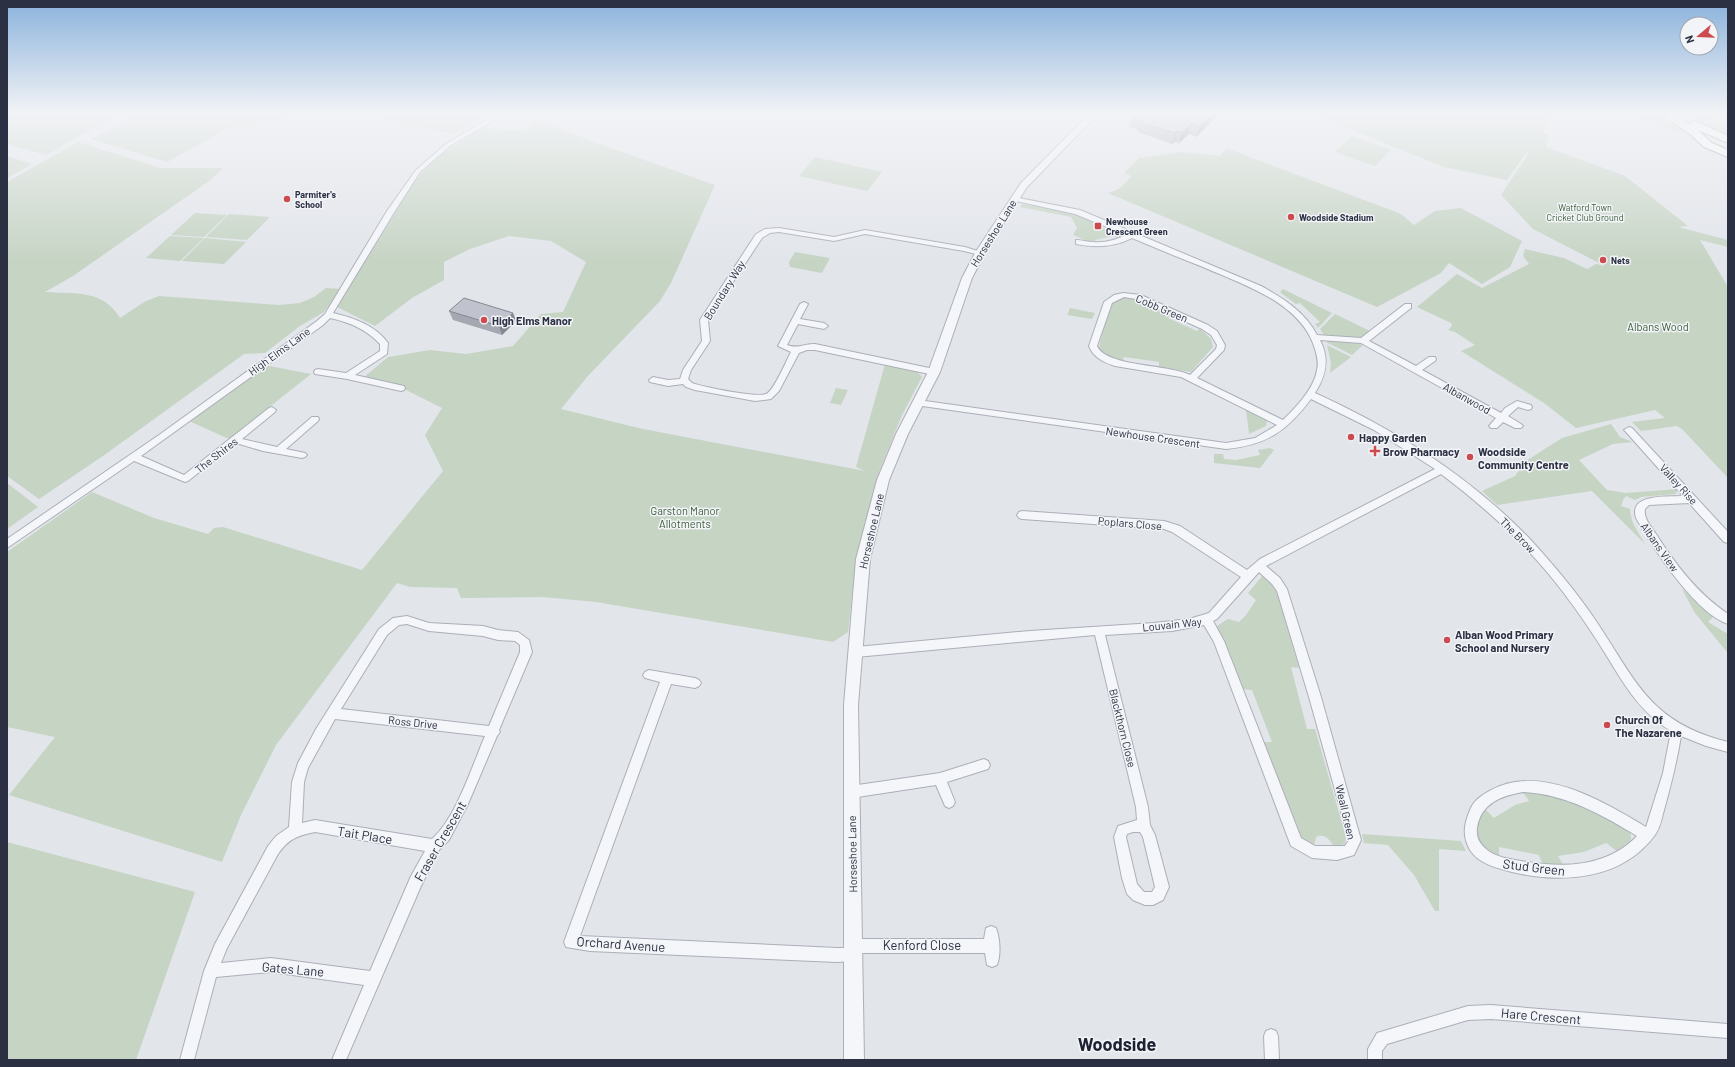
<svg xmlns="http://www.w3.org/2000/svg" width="1735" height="1067" viewBox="0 0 1735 1067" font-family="Barlow,sans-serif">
<rect width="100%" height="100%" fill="#e2e5ea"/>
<g fill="#c6d4c4">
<polygon points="7,113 120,113 46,155 7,144"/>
<polygon points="142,113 303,113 298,116 227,129 167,162 91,139"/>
<polygon points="386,113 488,113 454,134 378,118"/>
<polygon points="1310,113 1549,113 1543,133 1549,135 1546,147 1625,176 1688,226 1678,227 1728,240 1728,247 1700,240 1728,287 1728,478 1683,430 1677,426 1641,431 1632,422 1665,418 1655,410 1576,428 1544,403 1461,351 1475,345 1455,332 1448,330 1452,326 1451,323 1417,307 1457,274 1482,288 1529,264 1523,256 1525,249 1564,258 1587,269 1596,264 1605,266 1533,229 1501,195 1529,153 1526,153 1507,180 1444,167"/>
<polygon points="1625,113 1651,113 1673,124 1688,135"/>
<polygon points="1690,113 1706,113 1728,126 1728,135 1712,128"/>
<path d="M537,119L591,141L715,185L671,283L660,301L587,377L561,409L643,429L865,471L856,467L885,364C896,366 916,367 922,377L902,415L877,477L856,561L848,632L833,642L596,602L543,597L461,598L457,588L410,587L397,583L276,745L241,815L222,862L9,795L55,737L7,727V552L92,492L154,518L208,534L214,528L223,527L362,570L443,471L425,435L442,408L404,389L363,378L388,357L430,350L466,354L513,346L541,314L563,312L586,262L551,241L509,236L470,249L444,262V280L412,298L375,326L337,307L415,181C434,157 459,142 484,127L497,130H527Z"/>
<polygon points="1351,136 1391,150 1375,166 1335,152"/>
<path d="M78,142L160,168H223L209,181L73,276L45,292C74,294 103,289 120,318L144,302L159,296L279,305L300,303L314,297L326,288L341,289L324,312L300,326L265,353L244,354L103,456L39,499L7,476V182Z"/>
<path d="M1226,148L1401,214L1414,225L1435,211L1461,208L1522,241L1510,267L1482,284L1449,263L1441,273L1377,307L1108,193C1120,190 1124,185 1131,176L1124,173L1139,158L1181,152L1220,156Z"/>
<polygon points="7,156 32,164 7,178"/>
<polygon points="815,157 882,172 867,191 799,176"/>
<path d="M1022,204C1047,208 1068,212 1091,220L1093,224L1122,236L1118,238L1113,236L1095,240L1097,243C1088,243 1082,238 1073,235L1077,228L1071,217L1020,207Z"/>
<polygon points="195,213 227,215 204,237 171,235"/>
<polygon points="229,214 270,217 247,240 206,237"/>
<polygon points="170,236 204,238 180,261 146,258"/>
<polygon points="205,238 246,242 224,264 182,261"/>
<polygon points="795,252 830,258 822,273 790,267 789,262"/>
<polygon points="1283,289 1332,313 1318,328 1315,324 1320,322 1300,303 1296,304 1280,292"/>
<path d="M1124,297L1134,298L1171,315L1168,318L1197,331L1200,328L1211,339L1213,347L1191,372L1159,367V362L1124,357L1123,362L1116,360L1101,352L1099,346L1109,307C1113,301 1117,298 1124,297Z"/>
<polygon points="1070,308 1095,313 1092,319 1067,315"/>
<polygon points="1335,314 1370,331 1361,338 1324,335 1320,329"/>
<polygon points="1329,340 1354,342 1363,345 1352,355 1326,342"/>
<polygon points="1327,345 1351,357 1330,373 1331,363"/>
<polygon points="264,365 311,374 229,439 189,421"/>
<polygon points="836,388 848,390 841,405 830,403"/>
<polygon points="1246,410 1267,420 1266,426 1249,434"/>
<path d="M1611,424L1620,437L1633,442L1613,444L1579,460L1607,490L1626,493L1677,489L1676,494L1641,497L1635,500L1626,496L1623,500L1621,506L1630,509C1630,522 1639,533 1645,544L1592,491L1497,505L1482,491L1515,476L1526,461L1562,438Z"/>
<polygon points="1270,448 1274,450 1260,468 1214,463 1214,454 1223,454 1224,459 1236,460 1260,455 1258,450"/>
<polygon points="7,483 38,507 7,529"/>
<path d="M1263,575L1274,586L1279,598L1299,668L1291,667L1307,729H1315L1346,837L1345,844L1334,847C1330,840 1325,833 1316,837L1314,846L1306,844L1299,837L1262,742H1272L1252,690L1241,689L1217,626L1228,619L1239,622L1246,615L1256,600L1248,593Z"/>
<polygon points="1682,589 1713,617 1708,622 1728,634 1727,652 1695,613"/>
<path d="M1523,792C1537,793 1553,794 1566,798C1576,801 1623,824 1629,831C1631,834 1631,837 1631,840L1617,851L1606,843L1584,852L1558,856L1564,866L1543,865L1539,855L1499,847V857C1494,855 1489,853 1484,850C1473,842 1475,817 1485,809L1494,818L1515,805L1529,801Z"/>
<polygon points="1362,834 1461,841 1466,851 1439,849 1439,911 1435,911 1414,875 1388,845 1364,843"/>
<polygon points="7,842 195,892 136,1060 7,1060"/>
</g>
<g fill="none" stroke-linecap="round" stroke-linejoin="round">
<defs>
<g id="minor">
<path d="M498,113H506L450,146L420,172L395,211L333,313C354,318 375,325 388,343L387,354L355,375L404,386L405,388L404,390L401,391L347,379L315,374L314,372L315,370L318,369L346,373L380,351V344C366,329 349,322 330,318L323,325L141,456L184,475L269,408L272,407L276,410L275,412L242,439L277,447L312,417H318L319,419L318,421L286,449L305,453L307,455L305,457L302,458L263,451L236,443L188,481L185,482L134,461L7,548V539L159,435L317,321L325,314L387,211L416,170L446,144Z"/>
<path d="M1014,197L1080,210L1261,286C1283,298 1305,312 1317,335L1361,338L1405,304H1411V308L1369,341L1416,366L1429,357H1435L1436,359L1435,361L1422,370L1501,413L1505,408L1517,401L1531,405L1532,407L1531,409L1528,410L1518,407L1508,416L1521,424L1523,426L1521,428H1515L1503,422L1497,428H1491L1489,426L1496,418L1361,343L1320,340C1330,359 1326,376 1315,393C1394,429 1468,475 1529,538C1552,563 1574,589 1594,618C1636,680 1648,722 1728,742V752L1706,746L1681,736C1677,761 1671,785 1664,810C1662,818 1660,828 1655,835C1622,880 1563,884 1512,872C1497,868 1479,864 1470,850C1462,836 1464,824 1470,810C1474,800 1482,795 1491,790C1540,763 1604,802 1646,827L1663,773L1671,731C1641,713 1625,686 1608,658C1594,635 1579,613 1563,592C1529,547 1486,508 1441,474L1266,566L1280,578L1287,589L1321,697L1361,840L1354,855L1337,860L1312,858L1291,846L1214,642L1204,625L1172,631L1105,635L1148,807L1150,825L1155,835L1169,887L1163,900L1153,905H1145L1133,900L1127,894L1122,878L1114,837L1118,826L1137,820L1136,807L1095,635L856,657L852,655L850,652L852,649L856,647L1030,631L1154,623L1189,619L1209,613L1241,577L1172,532L1164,529L1022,519L1019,518L1017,515L1019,512L1022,511L1164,521L1180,526L1247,570L1260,559L1435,469L1374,430L1311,399C1287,431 1267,445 1226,449L915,405L914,403L918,400L1226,443L1255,438L1277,425L1181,377L1115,366C1103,362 1094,358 1089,346L1104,302L1114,295L1123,293L1141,295L1208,325L1217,331L1225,345L1224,350L1197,378L1283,420C1296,407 1314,389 1317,370C1319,363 1317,356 1315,349C1301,302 1243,285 1203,267C1179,258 1156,248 1132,238C1114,247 1096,248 1076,244V240C1082,240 1087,242 1093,242C1105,243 1116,240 1126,235L1075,214L1012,200L1010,199ZM1124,297L1136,299L1202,329L1211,335L1217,345L1216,349L1190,375C1168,364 1106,367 1097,346L1112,303ZM1259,572L1272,584L1277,591L1309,697L1349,840L1345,846H1315L1301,838L1224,641L1213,621L1217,619ZM1523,792C1566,794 1602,815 1637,836C1606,868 1562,868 1521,861C1509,859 1495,857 1486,849C1479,843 1476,837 1477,828C1481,803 1501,796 1523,792ZM1133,832H1140L1143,837L1155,887L1152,892H1144L1137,884L1126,837L1127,834Z"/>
<path d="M779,228L834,237L865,230L965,247L984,253L980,255L964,251L865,234L834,241L779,232L770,233L762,238L708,320L710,341L691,370L688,379L692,383C703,387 757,398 766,394C774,391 786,361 791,352L778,346L800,304L804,302L808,304L800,319L824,323L828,326L824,329L798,324L787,345C798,349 803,344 815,344L934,369L938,372L937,374L934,375L815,350H807L799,353L779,391L771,399L755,401L695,390L686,387L683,384L668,386L650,382L649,380L653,377L668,380L680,379L683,370L702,341L700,320L756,234L765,229Z"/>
<path d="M1629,427L1632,428L1728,532V543L1724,542L1689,503L1649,505L1645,509C1643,517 1651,527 1656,534C1676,565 1697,593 1728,614V624C1695,613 1653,548 1636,518C1628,493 1668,497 1683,496L1626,432L1624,430Z"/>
<path d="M407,616L429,623L483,626L498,630L518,632L529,640L532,652L499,730L500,732L497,736L468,804L449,840L439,850L421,886L346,1060H332L364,985L271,972L216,977L194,1060H180L204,971L215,944L268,846L276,836L289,827L292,782L298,763L316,729L379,629L393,618ZM407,624L429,631L483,636L498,640L515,641L520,645V652L489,726L341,709L387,635L399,625ZM335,719L485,736C472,766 456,818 432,839L315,820L302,823L304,782L308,768ZM315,832L425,851L411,876L370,971L271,958L221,963L227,948L278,854C289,839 296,836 315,832Z"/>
<path d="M649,670L695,678L699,680L701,683L699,686L695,688L671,684L580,936L837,948H847L848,941L853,939H984L986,928L991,926L996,928C1000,938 1001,955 997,965L992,967L987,965L985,953H859L858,959L853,961L837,962L590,951L566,947L564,942L660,682L645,678L643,675L645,672Z"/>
<polygon points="984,759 988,761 990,765 988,769 947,782 955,802 953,806 949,808 945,806 936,785 851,798 847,796 845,792 847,788 851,786 940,773"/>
<polygon points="1491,1005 1728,1024 1728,1038 1491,1019 1468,1020 1387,1044 1382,1051 1382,1060 1368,1060 1368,1049 1377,1033 1468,1006"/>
<polygon points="1271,1029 1276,1031 1278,1036 1279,1060 1265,1060 1264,1036 1266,1031"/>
</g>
<polygon id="tertiary" points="1090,113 1099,113 1027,187 985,253 972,278 940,372 908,434 889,480 870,559 858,705 864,1060 844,1060 844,705 856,559 877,480 896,434 928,372 962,278 975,253 1021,183"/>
<polygon id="trunk" points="1659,113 1672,113 1689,124 1694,121 1698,122 1728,136 1728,143 1698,130 1712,143 1728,150 1728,157 1704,147 1690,134"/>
</defs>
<use href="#minor" stroke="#abafb8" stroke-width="2"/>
<use href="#tertiary" stroke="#abafb8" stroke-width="2"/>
<use href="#trunk" stroke="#8a90a1" stroke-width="2"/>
<use href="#minor" fill="#f5f6f9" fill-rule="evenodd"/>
<use href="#tertiary" fill="#f5f6f9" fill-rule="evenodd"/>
<use href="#trunk" fill="#fff" fill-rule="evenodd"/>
</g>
<g fill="#a5a8b0">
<polygon points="1135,113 1220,113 1196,137 1189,134 1179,143 1174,142 1172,144 1138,132 1138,130 1129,127 1131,117"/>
<polygon points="449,311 513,313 516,321 502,335 453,320"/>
</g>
<g fill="#868890">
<polygon points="1213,113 1220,113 1196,137 1199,126"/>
<polygon points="1191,124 1189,134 1179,143 1182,133"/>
<polygon points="1177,131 1174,142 1172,144 1175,133"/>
<polygon points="513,313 516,321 502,335 499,326"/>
</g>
<g fill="#c0c3cd" stroke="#868890">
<polygon points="1135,113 1213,113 1199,126 1191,124 1182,133 1177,131 1175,133 1140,122 1142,121 1131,117"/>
<polygon points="464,298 513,313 499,326 449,311"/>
</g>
<linearGradient id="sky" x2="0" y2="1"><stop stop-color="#8ab2dc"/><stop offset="0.43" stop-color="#f2f3f6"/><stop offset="1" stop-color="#f2f3f6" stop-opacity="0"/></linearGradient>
<rect width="1735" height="262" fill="url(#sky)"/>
<g fill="#cb4b4f" stroke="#f2f4f8" stroke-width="1.5">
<circle cx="287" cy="199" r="4"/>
<circle cx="1291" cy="217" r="4"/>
<rect x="1094" y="222" width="8" height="8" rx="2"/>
<circle cx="1603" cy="260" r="4"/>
<circle cx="484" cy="320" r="4"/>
<circle cx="1351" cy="437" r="4"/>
<path d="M1373 445h4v4h4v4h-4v4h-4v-4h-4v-4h4z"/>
<circle cx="1470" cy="457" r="4"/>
<circle cx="1447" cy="640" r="4"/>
<circle cx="1607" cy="725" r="4"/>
</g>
<g text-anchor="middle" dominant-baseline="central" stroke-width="3" stroke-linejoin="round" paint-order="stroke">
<g font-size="9" font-weight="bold" fill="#2b3042" stroke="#f2f4f8" text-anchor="start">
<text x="295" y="194">Parmiter's<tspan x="295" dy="10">School</tspan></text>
<text x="1299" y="217">Woodside Stadium</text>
<text x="1106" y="221">Newhouse<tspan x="1106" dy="10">Crescent Green</tspan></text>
<text x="1611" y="260">Nets</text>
</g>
<g font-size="9" fill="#3b5d38" stroke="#f2f4f8">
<text x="1585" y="207">Watford Town<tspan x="1585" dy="10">Cricket Club Ground</tspan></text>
</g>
<g font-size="11" fill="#2b3042" stroke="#f2f4f8">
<text transform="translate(993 233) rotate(-58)">Horseshoe Lane</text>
<text transform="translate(724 290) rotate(-58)">Boundary Way</text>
<text transform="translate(1162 308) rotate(23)">Cobb Green</text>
<text transform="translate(279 351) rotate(-36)">High Elms Lane</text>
<text transform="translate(1467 398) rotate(29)">Albanwood</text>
<text transform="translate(1153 437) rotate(8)">Newhouse Crescent</text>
<text transform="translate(216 455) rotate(-38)">The Shires</text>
<text transform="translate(1679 484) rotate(48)">Valley Rise</text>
<text transform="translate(1130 523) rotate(5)">Poplars Close</text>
<text transform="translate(871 531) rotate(-77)">Horseshoe Lane</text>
<text transform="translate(1518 535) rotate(45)">The Brow</text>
<text transform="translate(1660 547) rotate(55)">Albans View</text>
<text transform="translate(1172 624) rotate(-6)">Louvain Way</text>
<text transform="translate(413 722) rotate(6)">Ross Drive</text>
<text transform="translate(1123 728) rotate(76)">Blackthorn Close</text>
<text transform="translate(1346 812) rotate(77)">Weall Green</text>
<text transform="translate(852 854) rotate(-91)">Horseshoe Lane</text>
</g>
<g font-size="11" font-weight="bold" fill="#2b3042" stroke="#f2f4f8" text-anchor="start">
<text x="492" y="320">High Elms Manor</text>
<text x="1359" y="437">Happy Garden</text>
<text x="1383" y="451">Brow Pharmacy</text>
<text x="1478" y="451">Woodside<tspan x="1478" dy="13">Community Centre</tspan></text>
<text x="1455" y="634">Alban Wood Primary<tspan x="1455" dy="13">School and Nursery</tspan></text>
<text x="1615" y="719">Church Of<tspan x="1615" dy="13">The Nazarene</tspan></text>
</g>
<g font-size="11" fill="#3b5d38" stroke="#f2f4f8">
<text x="1658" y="326">Albans Wood</text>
<text x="685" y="510">Garston Manor<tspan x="685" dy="13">Allotments</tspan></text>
</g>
<g font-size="13" fill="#2b3042" stroke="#f2f4f8">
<text transform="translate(365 835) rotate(9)">Tait Place</text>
<text transform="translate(440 841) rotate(-60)">Fraser Crescent</text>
<text transform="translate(1534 867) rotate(7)">Stud Green</text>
<text transform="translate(621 944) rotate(4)">Orchard Avenue</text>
<text x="922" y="945">Kenford Close</text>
<text transform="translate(293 969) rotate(5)">Gates Lane</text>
<text transform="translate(1541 1016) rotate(5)">Hare Crescent</text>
</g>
<g font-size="18" font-weight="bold" fill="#1d2233" stroke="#f2f4f8">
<text x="1117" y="1044">Woodside</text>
</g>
</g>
<rect width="1735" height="1067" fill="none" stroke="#2b3042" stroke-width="16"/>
<g transform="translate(1699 36) rotate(251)"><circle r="19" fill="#f2f4f8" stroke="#a2a6af"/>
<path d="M0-3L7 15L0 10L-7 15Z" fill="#cb4b4f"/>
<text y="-6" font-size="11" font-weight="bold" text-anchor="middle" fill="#2b3042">N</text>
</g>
</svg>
